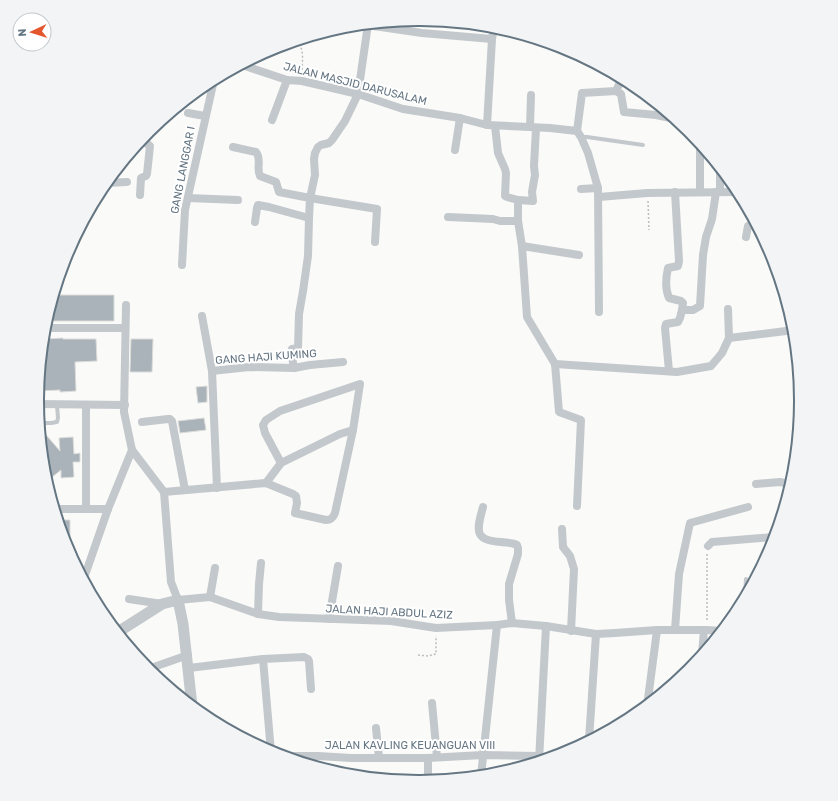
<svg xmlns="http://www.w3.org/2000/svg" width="838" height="801" viewBox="0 0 838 801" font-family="Rubik,sans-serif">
<rect width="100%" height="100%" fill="#fafaf8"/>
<g fill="#aab3b9" stroke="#dcdcda">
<polygon points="54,295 114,295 114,321 46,321"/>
<polygon points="63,338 63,339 96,339 97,361 75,362 76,391 60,392 60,390 38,391 40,376 45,376 45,361 41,361 44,339"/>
<polygon points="131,339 153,339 152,372 130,372"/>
<polygon points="207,386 207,402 198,403 196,387"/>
<polygon points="204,418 206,430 180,433 178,421"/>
<polygon points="40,428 60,451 59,438 73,437 74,454 80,453 80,462 73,462 74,477 61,478 61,470 47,481 45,475"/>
<polygon points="59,520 70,520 70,552 69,552 66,546"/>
</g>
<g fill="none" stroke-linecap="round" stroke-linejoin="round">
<g stroke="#bbbfc2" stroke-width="1.5" stroke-dasharray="2 2" stroke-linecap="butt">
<path d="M297,41C305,49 302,63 302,73"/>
<polyline points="648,201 649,230"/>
<polyline points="707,554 707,622"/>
<polyline points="418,655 428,656 436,654 436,636"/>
</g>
<g stroke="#c3c8cc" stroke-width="4">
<polyline points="581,137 587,137 643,145"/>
<polyline points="40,423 51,423 57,422 58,418 57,405"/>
<polyline points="745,597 746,579"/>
</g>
<g stroke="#c3c8cc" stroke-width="8">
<polyline points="367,25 422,33 492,39"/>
<polyline points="242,65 287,80 302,81 358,94 403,109 460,118 487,125 550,128 577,131 581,137 588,153 598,188 599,312"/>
<polyline points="616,91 621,94 624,112 656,115 675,119"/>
<polyline points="188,113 205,116"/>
<polyline points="272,120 287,80"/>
<polyline points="487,125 492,39 494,27"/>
<polyline points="495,126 498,153 505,169 506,173 505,196 507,197 518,200 518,221 522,246 527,317 555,364 559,412 581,420 577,506"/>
<polyline points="530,127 531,95"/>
<polyline points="577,131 582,93 616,91 622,78"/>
<path d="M233,147L256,152C262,159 256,168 260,176L276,182L279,192L310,198L377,209L375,242"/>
<polyline points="455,150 460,118"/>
<polyline points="720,169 720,192"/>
<polyline points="107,183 127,182"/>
<polyline points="581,189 598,188"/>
<path d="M675,192L679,261L678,266L668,268C666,277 665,289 669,298L681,301L683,303L682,310"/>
<polyline points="700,192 700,144"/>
<polyline points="140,195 141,178 143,177 146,176 147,174 150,146 146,143 147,133"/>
<polyline points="599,197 647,193 738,192"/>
<polyline points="188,198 238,200"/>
<polyline points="518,200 533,201 532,192 535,175 534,166 536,128"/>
<polyline points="448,217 493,219 500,221 518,221"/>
<polyline points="255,222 257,208 258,205 269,207 309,218"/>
<polyline points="746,237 748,226 755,223"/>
<polyline points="522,246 579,255"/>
<polyline points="182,265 185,210 214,80"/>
<polyline points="126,305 124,412 132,450 164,492 171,582 178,600 210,597 258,614 279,617 391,621 436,628 497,625 512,623 546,626 596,634 615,633 657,630 707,630 721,631"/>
<polyline points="202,316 212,371 217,488"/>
<polyline points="45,328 125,328"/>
<polyline points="729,338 794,330"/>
<polyline points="555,364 677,372 711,366 722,353 729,338 728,309"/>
<polyline points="294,368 292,357 292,349 298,348 299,314 303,291 308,256 309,218 310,198 315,175 314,159 315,153 318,147 321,145 329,143 332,140 345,121 358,94 368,24"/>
<polyline points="212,371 249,367 294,368 310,365 343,362"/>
<polyline points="669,371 665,328 666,324 678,322 680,318 682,310 693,310 700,306 703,255 706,237 712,219 716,192"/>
<polyline points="38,404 125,405"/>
<polyline points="86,405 86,509"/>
<polyline points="142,422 168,419 170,419 172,421 185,490"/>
<polyline points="266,483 281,463 340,434 353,430"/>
<polyline points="756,484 780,482 790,484"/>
<path d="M164,492L266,483L293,494L296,496L297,503L295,513L326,520C331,520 333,518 335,513L353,430L360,384L280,411L266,420L263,425L265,433L281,463"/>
<path d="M483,507C477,529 473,541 501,542C506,543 512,542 517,545L518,548V554L509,584V600L512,623"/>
<polyline points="55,509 108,509"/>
<polyline points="562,529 563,547 570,556 574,569 571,631"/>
<polyline points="708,546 712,542 774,537"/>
<polyline points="84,578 108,509 132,450"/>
<polyline points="210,597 215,568"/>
<polyline points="129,599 162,604"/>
<polyline points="258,614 259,584 261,563"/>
<polyline points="329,619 338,566"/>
<polyline points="675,630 679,574 690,523 748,507"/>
<polyline points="702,654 704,630"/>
<polyline points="263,659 271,752"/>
<polyline points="189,668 263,659 304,657 308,659 309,661 311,689"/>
<polyline points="148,669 188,655"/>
<polyline points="648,699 657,630"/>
<polyline points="432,703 437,757"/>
<polyline points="376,728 379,758"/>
<polyline points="589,740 596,634"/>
<polyline points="282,756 318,756 351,758 428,758 483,755 539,756"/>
<polyline points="539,761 546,626"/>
<polyline points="481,776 497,625"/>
<polyline points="428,781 428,758"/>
</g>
<polyline stroke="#c3c8cc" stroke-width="11" points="118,632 162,604 178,600 183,624 192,706"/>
</g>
<g text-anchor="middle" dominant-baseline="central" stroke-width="4" stroke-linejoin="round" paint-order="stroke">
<g font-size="11" fill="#657683" stroke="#fff">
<text transform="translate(355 84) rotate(14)">JALAN MASJID DARUSALAM</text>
<text transform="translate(183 170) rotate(-79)">GANG LANGGAR I</text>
<text transform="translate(266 357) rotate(-4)">GANG HAJI KUMING</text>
<text transform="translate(389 612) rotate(3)">JALAN HAJI ABDUL AZIZ</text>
<text x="410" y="745">JALAN KAVLING KEUANGUAN VIII</text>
</g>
</g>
<path d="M0 0H838V801H0ZM418 26H420A374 374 0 0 1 794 400V401A374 374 0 0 1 420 775H418A374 374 0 0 1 44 401V400A374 374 0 0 1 418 26Z" fill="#f3f4f5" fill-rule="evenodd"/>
<path fill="none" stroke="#657683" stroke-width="2" d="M418 26H420A374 374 0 0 1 794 400V401A374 374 0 0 1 420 775H418A374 374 0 0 1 44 401V400A374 374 0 0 1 418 26Z"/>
<g transform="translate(32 32) rotate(266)"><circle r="19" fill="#ffffff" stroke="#c1c8cd"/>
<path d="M0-3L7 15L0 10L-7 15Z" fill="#e4572e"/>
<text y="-6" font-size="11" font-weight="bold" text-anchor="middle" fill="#657683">N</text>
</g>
</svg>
